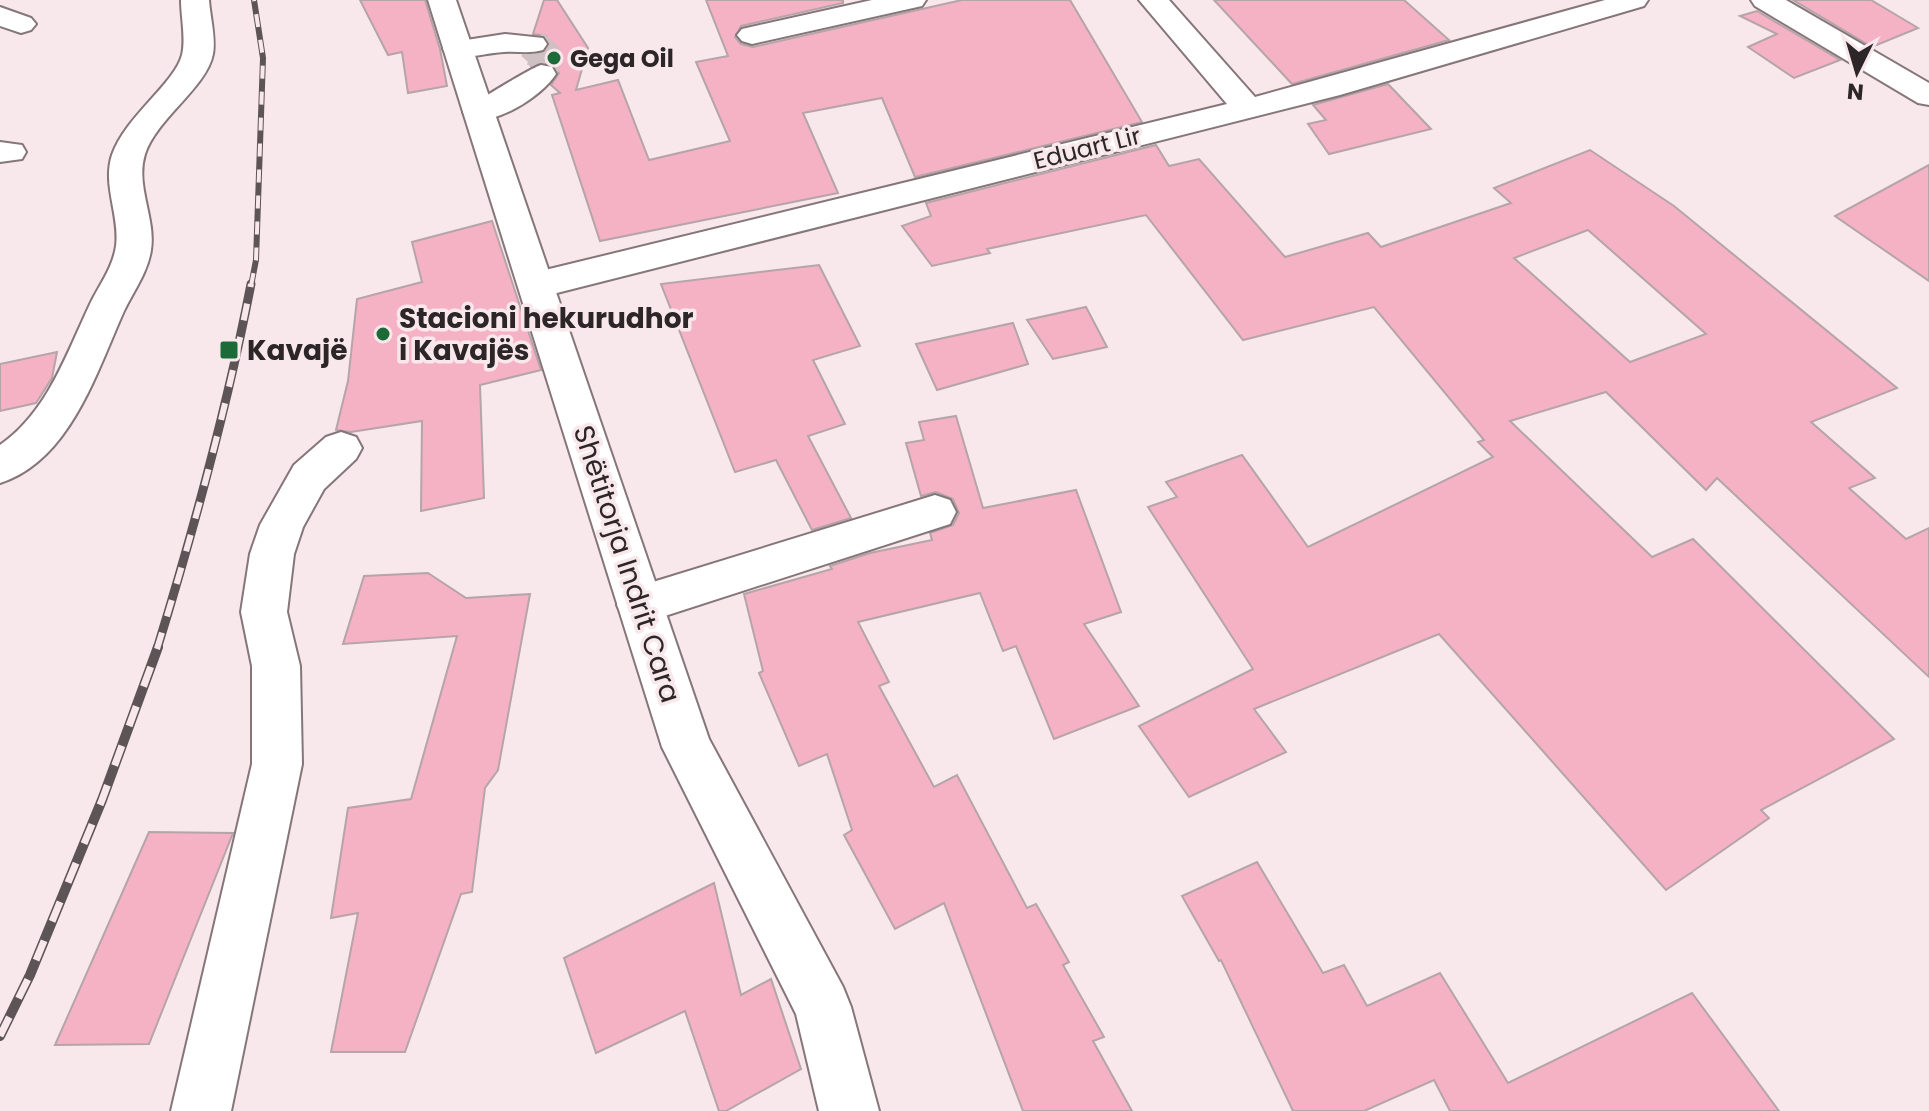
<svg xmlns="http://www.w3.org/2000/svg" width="1929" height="1111" viewBox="0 0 1929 1111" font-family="Poppins,sans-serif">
<rect width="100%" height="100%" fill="#f8e7eb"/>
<g fill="#f6b2c5" stroke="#b5a4a8" stroke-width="2" fill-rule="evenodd">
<polygon points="360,0 425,0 440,49 447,86 408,93 402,52 388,55"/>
<polygon points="544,0 557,0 588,48 576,90 618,80 649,160 730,141 696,62 728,56 706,0 843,0 843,3 741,26 735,37 741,44 753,47 962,0 1070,0 1142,122 915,177 882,98 803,113 838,193 600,241 552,95 560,93 551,85 559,73 553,64 542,62 531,66 528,55 544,53 550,46 546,36 533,34"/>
<polygon points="1214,0 1404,0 1449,40 1292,84"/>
<polygon points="1793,0 1871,0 1918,28 1872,47"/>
<polygon points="1757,11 1840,60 1794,78 1748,47 1777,34 1740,16"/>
<polygon points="1388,84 1431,129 1329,154 1308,124 1326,120 1313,105"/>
<path d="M1156,145L1169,166L1199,159L1285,257L1368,233L1381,247L1511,203L1494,188L1590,150L1674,206L1897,388L1811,422L1875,478L1849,488L1906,539L1929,528V677L1717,478L1706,490L1606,392L1510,421L1652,557L1693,539L1894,739L1761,810L1769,818L1666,890L1439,634L1254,709L1286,752L1189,797L1139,726L1253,669L1148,507L1177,497L1166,482L1242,455L1308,547L1493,457L1478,442L1484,440L1374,307L1243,340L1146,215L987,249L990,253L932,266L902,226L931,216L926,203ZM1588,230L1706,334L1630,362L1514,258Z"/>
<polygon points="1929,165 1929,281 1835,216"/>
<polygon points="492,221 541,370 480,385 484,498 421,511 422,421 351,432 336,430 348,381 357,299 422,282 412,242"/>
<polygon points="819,265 860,346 813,360 845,424 808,436 851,518 812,530 776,460 735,472 661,284"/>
<polygon points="1086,307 1107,347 1053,359 1027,320"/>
<polygon points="1013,323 1028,364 937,390 916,344"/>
<polygon points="57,352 52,378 36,403 0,411 0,364"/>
<polygon points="956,416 983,508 1076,490 1121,612 1084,624 1139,706 1054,739 1016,646 1003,651 980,593 858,622 889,682 879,686 934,787 957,775 1027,908 1036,904 1069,962 1063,965 1104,1037 1093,1041 1132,1111 1023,1111 944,903 895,929 844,835 852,830 827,754 799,766 759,673 763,671 744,594 832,569 830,566 870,553 932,540 930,533 953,525 959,513 953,499 936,492 921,496 906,443 924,440 919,422"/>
<polygon points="428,573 466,598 530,594 498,770 485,788 472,892 461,894 405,1052 331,1052 358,913 331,918 348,808 411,799 457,636 343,644 364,576"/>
<polygon points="149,832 233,833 149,1044 55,1045"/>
<polygon points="1257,862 1323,973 1344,965 1367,1006 1440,973 1508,1083 1692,993 1779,1111 1450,1111 1434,1080 1364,1111 1293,1111 1221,960 1219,961 1182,896"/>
<polygon points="714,883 741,995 771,979 801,1069 726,1111 719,1111 685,1011 596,1053 564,958"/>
</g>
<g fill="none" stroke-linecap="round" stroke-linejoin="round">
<polyline stroke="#cfc0c4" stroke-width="32" stroke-dasharray="32 16" stroke-linecap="butt" points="532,44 546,57 541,74"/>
<defs>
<g id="minor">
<path d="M181,0H209C210,16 216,38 213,54C207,87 157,118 145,154C135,186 156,218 151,250C148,272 133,292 124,311C97,371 70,461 0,483V445C48,412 67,352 91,302C100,284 113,267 116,246C120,216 102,185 112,155C125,117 175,83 182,55C186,39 181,17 181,0Z"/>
<polygon points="872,0 926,0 922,6 752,44 742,41 737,35 742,29"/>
<polygon points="1139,0 1169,0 1255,97 1605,0 1648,0 1644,6 1340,95 537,298 524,294 519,285 524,276 537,272 1227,104"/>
<polygon points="1751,0 1786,0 1929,83 1929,105 1918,103 1755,6"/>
<polygon points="0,7 31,18 36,24 31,30 21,33 0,26"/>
<path d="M505,34L543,38L547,44L543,50C529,54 518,51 504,52C485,53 466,60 447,55L443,49L447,43Z"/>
<path d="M541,65L552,67L556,74C541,97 495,126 468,119L463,112C467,106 533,67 541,65Z"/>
<polygon points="0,142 22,145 26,152 22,159 0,162"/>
<polygon points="341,432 356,437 362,448 356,459 324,489 303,527 294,554 287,612 300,666 302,764 231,1111 171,1111 252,764 252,666 241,612 250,554 260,525 294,465 326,437"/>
<polygon points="935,495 950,500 956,512 950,524 640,624 624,619 617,605 624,591 640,586"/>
</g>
<polygon id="major" points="428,0 456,0 709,739 843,987 851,1007 879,1111 819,1111 796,1014 662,747"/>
</defs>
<use href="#minor" stroke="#85767a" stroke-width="4"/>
<use href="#major" stroke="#85767a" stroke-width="4"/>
<use href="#minor" fill="#fff" fill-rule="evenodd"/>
<use href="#major" fill="#fff" fill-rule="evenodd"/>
<defs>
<polyline id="rail-far2" points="251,286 256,260 263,58 254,0"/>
<path id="rail-far1" d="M157,649C194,529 227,408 251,284"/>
<polyline id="rail" points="0,1036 30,975 102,800 158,647"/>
</defs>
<use href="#rail-far2" stroke="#5c5456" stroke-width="6"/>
<use href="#rail-far1" stroke="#5c5456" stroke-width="9"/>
<use href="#rail" stroke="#5c5456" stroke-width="10"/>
<use href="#rail-far2" stroke="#f8e7eb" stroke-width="4" stroke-dasharray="13" stroke-linecap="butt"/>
<use href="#rail-far1" stroke="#f8e7eb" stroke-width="6" stroke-dasharray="17" stroke-linecap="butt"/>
<use href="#rail" stroke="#f8e7eb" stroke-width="7" stroke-dasharray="21" stroke-linecap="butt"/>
</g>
<g fill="#1d6a39" stroke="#f8e7eb" stroke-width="3">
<circle cx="554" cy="58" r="8"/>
<circle cx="383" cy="334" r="8"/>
<rect x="219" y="340" width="20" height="20" rx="4"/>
</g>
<g text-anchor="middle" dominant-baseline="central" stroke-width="7" stroke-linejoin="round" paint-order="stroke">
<g font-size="24" font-weight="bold" fill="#2c2628" stroke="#f8e7eb" text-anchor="start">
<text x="570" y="58">Gega Oil</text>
</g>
<g font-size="24" fill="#2c2628" stroke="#f8e7eb">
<text transform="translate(1087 148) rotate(-14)">Eduart Lir</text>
</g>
<g font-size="28" font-weight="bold" fill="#2c2628" stroke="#f8e7eb" text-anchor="start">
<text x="399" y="318">Stacioni hekurudhor<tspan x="399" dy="32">i Kavajës</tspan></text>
<text x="247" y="350">Kavajë</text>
</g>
<g font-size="28" fill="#2c2628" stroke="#f8e7eb">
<text transform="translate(627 564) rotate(72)">Shëtitorja Indrit Cara</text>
</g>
</g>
<g transform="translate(1857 72) rotate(185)" stroke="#f8e7eb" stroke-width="6" paint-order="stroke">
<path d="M0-6L14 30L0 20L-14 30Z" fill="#2c2628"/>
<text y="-12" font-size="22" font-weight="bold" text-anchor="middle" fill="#2c2628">N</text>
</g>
</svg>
